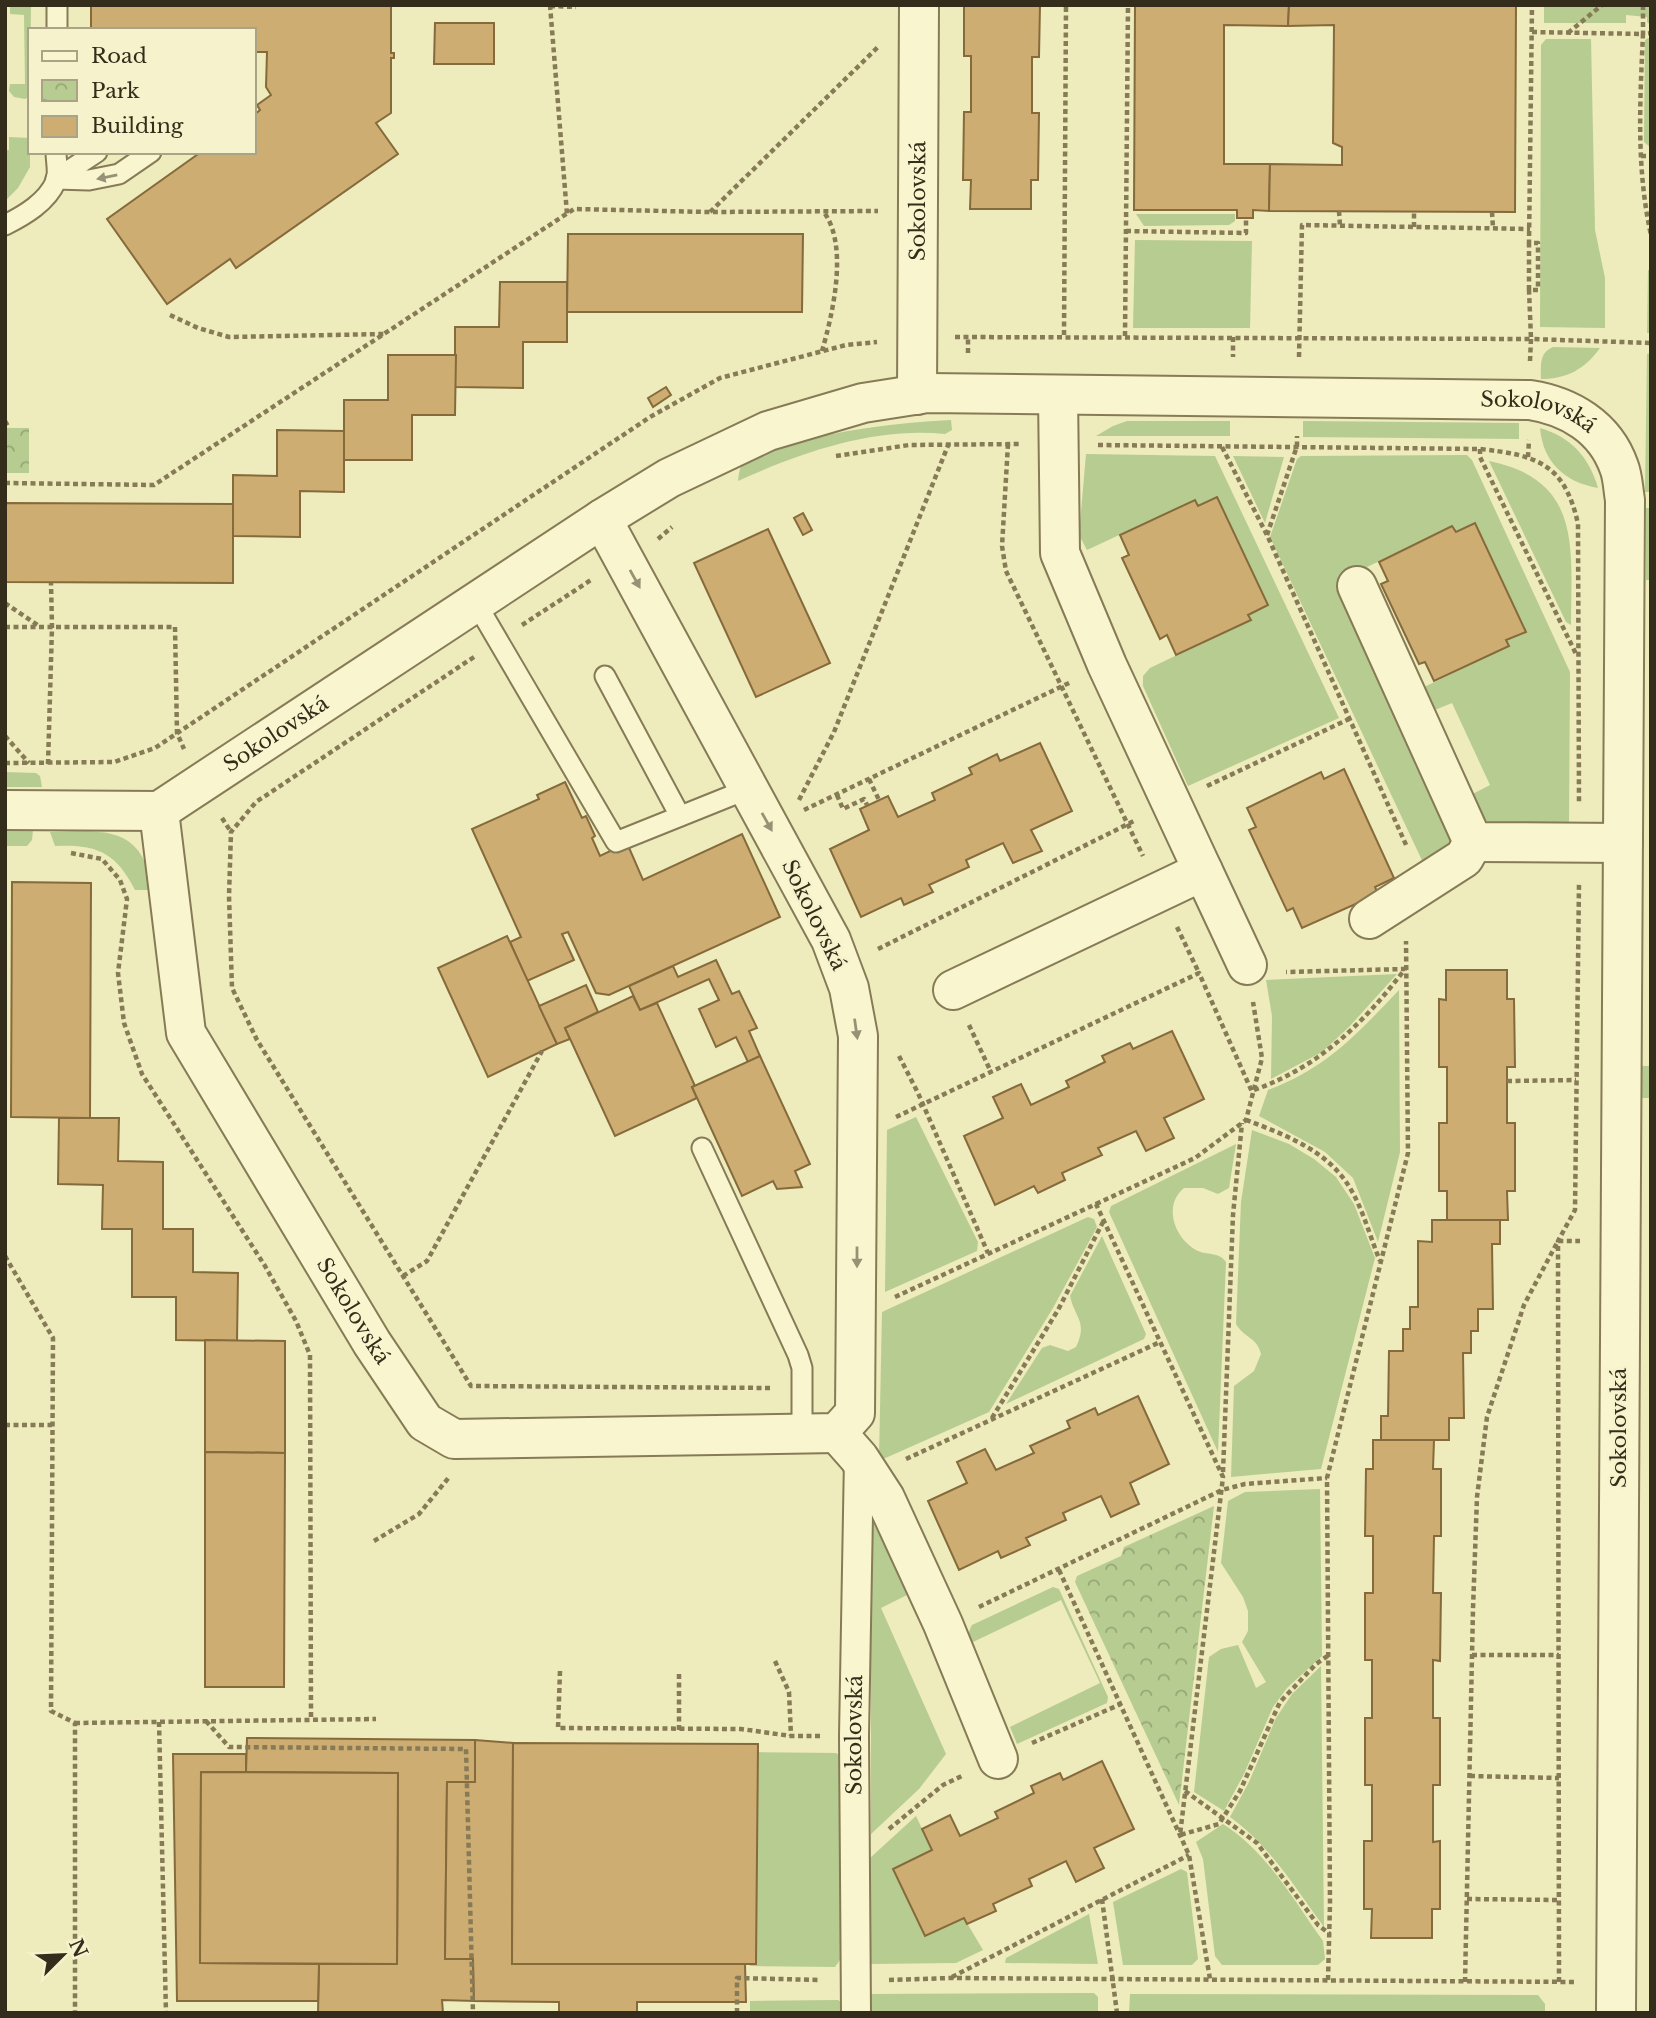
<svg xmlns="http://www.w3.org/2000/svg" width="1656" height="2018" viewBox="0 0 1656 2018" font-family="'Libre Baskerville',serif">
<defs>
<pattern id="park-crowns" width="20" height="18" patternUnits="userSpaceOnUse" patternTransform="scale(1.75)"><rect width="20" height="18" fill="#b7cc91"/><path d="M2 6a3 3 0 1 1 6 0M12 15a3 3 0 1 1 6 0" fill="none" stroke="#96a676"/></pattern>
</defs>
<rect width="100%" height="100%" fill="#eeebbc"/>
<g fill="#b7cc91">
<polygon points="10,5 31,5 30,96 25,99 14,97 9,91 10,84 25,84 24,15 10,14"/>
<polygon points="1544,5 1651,5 1651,25 1647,22 1647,17 1626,15 1626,23 1544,23"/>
<polygon points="1648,38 1651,38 1651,148 1644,142 1645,40"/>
<polygon points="1546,39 1591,39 1595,230 1605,278 1605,328 1540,327 1541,45"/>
<polygon points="9,137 30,138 30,167 18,188 5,201 5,150 9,150"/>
<polygon points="1136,214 1235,214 1235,221 1229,225 1144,226"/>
<polygon points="1135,240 1252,241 1250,328 1133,328"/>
<polygon points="1648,270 1651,270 1651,333 1647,333"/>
<path d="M1553,347L1600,348C1585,369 1567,379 1541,379C1541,365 1539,353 1553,347Z"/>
<polygon points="1651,353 1651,492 1645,492 1647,354"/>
<path d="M951,420L952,430L945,434C874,427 802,452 738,481C739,474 739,467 745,461C753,452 773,448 785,445C840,430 894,423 951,420Z"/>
<polygon points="1127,421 1230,421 1230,436 1096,436 1113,426"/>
<polygon points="1303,421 1519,423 1519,439 1303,437"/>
<path d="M1540,428C1571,437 1589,457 1598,488C1564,482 1543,462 1540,428Z"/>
<polygon points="1086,454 1215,456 1339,718 1188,786 1143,686 1143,676 1150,668 1250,620 1248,615 1268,605 1217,497 1198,506 1194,500 1087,550 1079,535"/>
<path d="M1467,455L1472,460L1570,672L1569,825C1547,825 1505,828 1486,821C1475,817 1469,808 1463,799L1490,785L1452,703L1425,714L1418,690L1509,646L1506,640L1526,631L1476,523L1456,532L1452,526L1338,581L1458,841L1427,871L1270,537L1297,459L1301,456Z"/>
<polygon points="1233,456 1284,457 1265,523"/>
<path d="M1489,461C1583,480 1571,549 1571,625L1566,622Z"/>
<rect x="1646" y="508" width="5" height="72"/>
<polygon points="5,772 36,773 40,776 42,787 5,787"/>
<polygon points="33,830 32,840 27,846 5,846 5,831"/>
<path d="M50,832C104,831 142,824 153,890H135C116,852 96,844 55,846Z"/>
<polygon points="1397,974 1349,1027 1322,1052 1271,1079 1272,1016 1266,980"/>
<path d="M1399,990L1400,1152L1378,1242L1353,1178L1325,1152L1259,1116L1268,1090C1327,1068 1357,1034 1399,990Z"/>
<rect x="1642" y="1066" width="9" height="32"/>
<polygon points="916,1117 978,1242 977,1251 885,1292 887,1130"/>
<path d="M1252,1130L1289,1144L1314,1159L1336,1177L1354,1204L1375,1258L1321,1469L1231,1477L1234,1386L1254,1371L1261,1354C1257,1337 1244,1338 1236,1324L1241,1202Z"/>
<path d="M1236,1144L1229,1188L1218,1194L1203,1188H1184C1163,1205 1174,1238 1196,1250C1207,1256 1218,1251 1226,1262L1218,1452L1109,1212L1111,1206Z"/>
<polygon points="1088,1217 1094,1219 1097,1227 1053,1308 989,1412 881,1460 879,1458 882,1312"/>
<path d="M1102,1236L1146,1334L1144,1339L1006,1404L1042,1348L1050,1345L1068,1351L1076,1347C1088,1321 1075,1319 1070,1296Z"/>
<polygon points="1320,1489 1322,1656 1287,1688 1273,1707 1244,1774 1224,1811 1194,1792 1209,1657 1221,1649 1238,1645 1256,1688 1266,1682 1242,1642 1248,1631 1248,1611 1243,1597 1221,1563 1228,1501 1245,1492"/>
<polygon points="871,1519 909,1594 881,1608 946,1754 919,1789 871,1834"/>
<path d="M1053,1587L1059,1589L1108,1697L1107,1703L1017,1744L1010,1727L1100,1683L1061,1600L971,1643C968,1636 968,1632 972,1625Z"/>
<path d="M1321,1666L1324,1927C1295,1887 1270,1846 1230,1817L1249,1782L1276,1718L1292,1694Z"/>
<polygon points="751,1752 836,1753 842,1757 842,1957 835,1967 750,1966"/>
<polygon points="916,1816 932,1850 893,1869 925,1935 964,1918 983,1950 956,1963 871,1964 870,1858"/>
<path d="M1223,1824C1267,1852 1293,1899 1323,1941L1325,1959L1318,1965H1222L1215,1956L1203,1859L1196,1842Z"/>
<polygon points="1181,1869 1187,1872 1198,1959 1192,1965 1123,1965 1113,1902"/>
<polygon points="1089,1914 1098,1964 1005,1963 1006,1958"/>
<polygon points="1094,1993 1098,1997 1098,2013 871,2013 871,1994"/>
<polygon points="1130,1994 1538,1995 1545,2004 1545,2013 1129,2013"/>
<polygon points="838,2000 841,2002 841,2013 750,2013 750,2001"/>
</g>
<g fill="url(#park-crowns)">
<rect x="5" y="428" width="24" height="45"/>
<polygon points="1214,1506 1179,1805 1075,1582 1077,1576 1121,1556 1124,1547"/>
</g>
<g fill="#cdad71" stroke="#856a3b" stroke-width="2">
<polygon points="91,5 391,5 391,53 394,53 394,58 391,58 391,113 376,123 398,154 236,268 230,259 167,304 107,219 201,152 254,152 254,115 260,110 257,105 271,95 266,87 267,52 254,52 254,30 91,30"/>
<polygon points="964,5 1040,5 1039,57 1032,57 1032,113 1039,113 1038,180 1031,180 1031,209 970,209 971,180 963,180 964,112 971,112 971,56 964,56"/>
<polygon points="1135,5 1289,5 1288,26 1224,25 1224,164 1270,164 1269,211 1253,210 1253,218 1237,218 1237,210 1134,210"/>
<polygon points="1289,5 1516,5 1515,212 1269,211 1270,164 1342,165 1342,147 1333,143 1334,25 1288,26"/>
<polygon points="435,23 494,23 494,64 434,64"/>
<polygon points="568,234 803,234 802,312 567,312"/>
<polygon points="500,282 567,282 567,342 523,342 523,388 455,387 455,327 499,327"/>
<polygon points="388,355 456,355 455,415 412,415 412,460 344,460 344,400 388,400"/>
<polygon points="666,387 671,395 653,407 648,398"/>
<polygon points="277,430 344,431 344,492 300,491 300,537 233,536 233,475 277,476"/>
<polygon points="1217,497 1268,605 1248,615 1251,620 1176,655 1167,635 1160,639 1122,558 1129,555 1120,535 1195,500 1198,506"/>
<polygon points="5,503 233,504 233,583 5,582"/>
<polygon points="803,513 812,530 803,535 794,518"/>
<polygon points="1475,523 1526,632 1506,640 1509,646 1434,681 1425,662 1419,664 1381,584 1388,581 1379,562 1452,526 1456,532"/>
<polygon points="768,529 830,663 756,697 694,563"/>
<polygon points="1040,743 1072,811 1031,830 1042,851 1013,863 1003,843 966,860 969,867 929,885 933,892 904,905 901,898 861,917 830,849 869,830 860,809 888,796 898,817 935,800 932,793 972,774 969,768 997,754 1000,761"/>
<polygon points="1344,769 1394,878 1375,887 1378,894 1302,928 1293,908 1287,911 1249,830 1256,827 1247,808 1321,772 1324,779"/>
<polygon points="565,782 582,818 586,816 595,836 592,838 600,856 627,843 643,880 742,834 780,917 609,995 596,993 568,932 562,934 574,960 527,981 510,942 521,937 472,829 539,799 537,795"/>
<polygon points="12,882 91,883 90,1118 11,1117"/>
<polygon points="507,936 557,1044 488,1077 438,968"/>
<polygon points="716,960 732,994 739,991 757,1028 749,1031 760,1056 748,1062 736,1037 716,1047 699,1009 719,1000 709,979 640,1010 629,986 673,966 678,977"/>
<polygon points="1446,970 1507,970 1507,999 1514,999 1515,1067 1507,1067 1507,1123 1515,1123 1515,1191 1507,1191 1508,1220 1447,1220 1447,1191 1439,1191 1439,1123 1447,1123 1447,1067 1439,1067 1439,999 1446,1000"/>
<polygon points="586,985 598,1012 565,1028 570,1039 557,1044 539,1006"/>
<polygon points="633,996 640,1010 657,1003 695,1086 692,1087 697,1098 615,1136 565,1028"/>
<polygon points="1172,1031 1204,1099 1164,1118 1174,1138 1146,1151 1136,1131 1098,1148 1102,1155 1062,1173 1065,1180 1038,1193 1034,1186 995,1205 964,1136 1003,1118 993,1097 1021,1084 1031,1105 1069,1087 1066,1081 1105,1062 1102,1056 1130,1043 1133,1049"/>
<polygon points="760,1056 810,1164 795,1171 802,1187 777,1189 773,1181 742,1196 692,1087"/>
<polygon points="59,1118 119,1118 118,1161 163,1162 163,1229 193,1229 193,1272 238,1273 237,1341 176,1340 176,1297 132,1297 132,1229 102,1229 103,1185 58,1184"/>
<polygon points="1432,1220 1500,1220 1500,1244 1492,1244 1493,1309 1478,1309 1478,1331 1471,1331 1471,1353 1463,1353 1464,1418 1449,1418 1449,1440 1381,1440 1381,1416 1388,1416 1389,1351 1403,1351 1403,1329 1410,1329 1410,1307 1418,1307 1418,1241 1432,1242"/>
<polygon points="205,1340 285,1341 285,1453 205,1452"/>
<polygon points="1138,1396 1169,1464 1130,1483 1139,1504 1111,1517 1101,1496 1063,1513 1066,1520 1026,1538 1030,1545 1001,1558 998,1551 959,1570 928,1501 967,1483 957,1462 985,1449 996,1470 1034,1453 1030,1446 1070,1428 1067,1421 1095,1408 1098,1415"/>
<polygon points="1373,1440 1434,1440 1433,1469 1441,1469 1441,1536 1434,1536 1433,1593 1441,1593 1440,1661 1433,1660 1433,1718 1440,1718 1440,1785 1433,1785 1433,1842 1440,1841 1440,1909 1432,1909 1432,1938 1371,1938 1372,1909 1364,1909 1364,1841 1372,1841 1372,1785 1365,1785 1365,1718 1372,1718 1372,1660 1365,1660 1365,1593 1373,1593 1373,1536 1365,1536 1366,1469 1373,1469"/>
<polygon points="205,1452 285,1453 284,1687 205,1687"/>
<polygon points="247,1738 475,1740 475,1782 447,1782 445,1959 473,1959 474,2001 442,2000 443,2013 318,2013 319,1964 397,1964 398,1773 246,1772"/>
<polygon points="475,1740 513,1743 512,1964 745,1964 746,2002 637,2002 637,2013 559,2013 559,2002 474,2001 473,1959 445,1959 447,1782 475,1782"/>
<polygon points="513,1743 758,1744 756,1964 512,1964"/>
<polygon points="173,1754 246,1754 246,1772 201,1772 200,1963 319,1964 318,2001 177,2001"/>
<polygon points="1102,1761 1134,1829 1094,1848 1104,1868 1076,1882 1066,1861 1029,1879 1032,1886 993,1904 996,1911 967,1924 964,1918 925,1936 893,1869 932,1850 922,1829 950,1815 960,1836 998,1818 995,1812 1034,1793 1031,1786 1060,1773 1063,1780"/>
<polygon points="201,1772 398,1773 397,1964 200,1963"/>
</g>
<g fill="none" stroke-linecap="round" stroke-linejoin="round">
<defs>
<g id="service">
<polyline points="57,30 57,5"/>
<polyline points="56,179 89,180 119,174 151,152"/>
<polyline points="56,179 97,152"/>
<path d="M5,225C25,215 47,202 56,181C59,173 56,161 56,152"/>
<polyline points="476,603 616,842 748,789"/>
<polyline points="605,676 680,816"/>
<polyline points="702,1148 798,1355 802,1368 802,1434"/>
</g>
<g id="pedestrian">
<path id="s1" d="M856,2013L854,1736L859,1458"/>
</g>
<g id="minor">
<path id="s2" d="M917,395L919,5"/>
<polyline points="1357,586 1473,842 1623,843"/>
<path id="s3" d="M5,810L159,811L602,519L669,478L768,431L863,403L927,393L1530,400C1569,406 1605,427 1619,467C1623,477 1623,489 1625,500L1616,2013"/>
<path id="s4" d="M159,811L186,1033L372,1343L425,1422L454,1439L837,1433L855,1413L858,1036L849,988L831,940L602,519"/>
<polyline points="1203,871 1247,965"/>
<polyline points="1369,919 1464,858 1473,842"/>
<polyline points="953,990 1203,871 1107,665 1060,553 1058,395"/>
<polyline points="837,1433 859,1458 885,1498 943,1624 998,1759"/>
</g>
</defs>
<use href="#service" stroke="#867b56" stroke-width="23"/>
<use href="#pedestrian" stroke="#867b56" stroke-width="32"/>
<use href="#minor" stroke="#867b56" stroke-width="42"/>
<g stroke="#867b56" stroke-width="4.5" stroke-dasharray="5 3.5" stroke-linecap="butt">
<polyline points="550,5 567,214"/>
<polyline points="1643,5 1643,34 1651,33"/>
<polyline points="550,6 576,7"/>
<path d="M1532,32L1643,34C1640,101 1636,168 1651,235"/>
<polyline points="1568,33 1602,5"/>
<polyline points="1641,156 1651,156"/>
<polyline points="1339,211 1340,226"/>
<polyline points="710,212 879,46"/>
<polyline points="1492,212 1493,228"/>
<polyline points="1414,227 1414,211"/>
<polyline points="1126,231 1246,233 1246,218"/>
<polyline points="1529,290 1529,243"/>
<polyline points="170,315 198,328 229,337 384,334"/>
<polyline points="1064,335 1066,5"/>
<polyline points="1125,336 1128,5"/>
<polyline points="955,337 1531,339 1529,290 1538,290 1538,243 1529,243 1532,5"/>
<polyline points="1233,337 1233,357"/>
<path d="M822,351C833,313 849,244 823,211"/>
<polyline points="968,353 968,337"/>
<polyline points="1299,357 1302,225 1530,229"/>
<polyline points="1530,361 1531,339 1651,343"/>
<polyline points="5,421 9,428"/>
<polyline points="1008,444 1002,546 1006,571 1143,856"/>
<path d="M1098,445L1480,449C1537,455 1565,464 1578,524L1579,804"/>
<polyline points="1222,447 1267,535 1407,847"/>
<polyline points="1480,449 1480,457 1577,656"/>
<polyline points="836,456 909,445 1019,444"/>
<polyline points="1528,457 1529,440"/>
<polyline points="5,483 154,485 574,209 709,212 878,211"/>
<polyline points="1267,535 1297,446 1297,436"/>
<polyline points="658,539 672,527"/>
<polyline points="5,603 39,626"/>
<polyline points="522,625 591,580"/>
<polyline points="5,627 175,627 177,733 184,749"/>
<polyline points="474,657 256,802 231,832 229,896 232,988 257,1040 471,1386 773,1388"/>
<polyline points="5,736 29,763"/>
<polyline points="5,763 114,762 155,748 650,417 720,378 846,345 877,342"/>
<polyline points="48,764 52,627 51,583"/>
<polyline points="869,779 879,800"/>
<polyline points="1207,786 1349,719"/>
<polyline points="837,795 843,809 864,799 867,805"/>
<polyline points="799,800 834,732 949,443"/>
<polyline points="804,810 1071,682"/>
<polyline points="222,818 231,832"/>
<polyline points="71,853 102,859 120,880 127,899 118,973 124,1023 142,1074 265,1266 296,1321 310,1355 311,1719"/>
<polyline points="1177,927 1199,973"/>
<polyline points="878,949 1136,820"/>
<polyline points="969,1025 991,1072"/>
<polyline points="899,1056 918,1093 988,1253"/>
<polyline points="1507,1081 1576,1080"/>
<path d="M1254,1090C1319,1067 1364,1023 1405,969L1286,972"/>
<polyline points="896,1117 1199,973 1253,1094"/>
<path d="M1246,1120C1278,1132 1316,1146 1339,1173C1360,1196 1368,1232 1380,1261"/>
<polyline points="1096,1204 1195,1158 1246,1120 1262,1058 1253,1002"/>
<polyline points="5,1256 53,1338 51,1711 75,1723 75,2013"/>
<polyline points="403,1276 427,1261 542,1051"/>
<polyline points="895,1297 1096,1204 1223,1477 1180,1835 1219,1824 1240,1791 1280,1702 1316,1664 1329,1655"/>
<polyline points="992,1418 1058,1310 1103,1222"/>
<polyline points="5,1425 52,1425"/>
<polyline points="906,1459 1160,1342"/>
<polyline points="1223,1472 1233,1215 1242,1123"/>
<polyline points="374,1541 419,1514 450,1476"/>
<polyline points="1059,1570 1189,1855 1210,1979"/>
<polyline points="979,1607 1222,1490 1245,1484 1327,1478"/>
<polyline points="1472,1655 1559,1655"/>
<polyline points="775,1661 789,1692 791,1736"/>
<polyline points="560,1671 558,1728 741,1729 791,1736 821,1736"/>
<polyline points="206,1721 229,1747 466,1749 473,2013"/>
<polyline points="159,1722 166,2013"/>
<polyline points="75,1723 376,1719"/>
<polyline points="679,1730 679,1673"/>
<polyline points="1032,1743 1121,1704"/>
<polyline points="1470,1776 1559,1778"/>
<polyline points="1185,1791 1257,1843 1318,1925 1330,1934"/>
<polyline points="889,1829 943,1785 964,1775"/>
<polyline points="1102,1899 1117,2013"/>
<polyline points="1467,1899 1559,1900"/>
<polyline points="952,1977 1189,1855"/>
<polyline points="889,1980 951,1978 1577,1982"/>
<polyline points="1328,1980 1330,1904 1327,1478 1408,1153 1406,941"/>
<polyline points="1465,1982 1473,1609 1477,1497 1487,1417 1524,1305 1558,1241 1580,1241"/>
<polyline points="1559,1982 1558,1241 1575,1210 1579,883"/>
<polyline points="737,2013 737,1978 821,1980"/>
</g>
<use href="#service" stroke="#f9f6cf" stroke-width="19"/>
<use href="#pedestrian" stroke="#f9f6cf" stroke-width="28"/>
<use href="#minor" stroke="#f9f6cf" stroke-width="38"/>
</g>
<defs><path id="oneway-solid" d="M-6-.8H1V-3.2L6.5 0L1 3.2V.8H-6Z" transform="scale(1.75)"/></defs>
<g fill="#979275">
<use href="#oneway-solid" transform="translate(107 177) rotate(168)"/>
<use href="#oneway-solid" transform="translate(635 579) rotate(61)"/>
<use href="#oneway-solid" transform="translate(767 822) rotate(61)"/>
<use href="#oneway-solid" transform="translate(856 1029) rotate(82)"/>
<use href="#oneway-solid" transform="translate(857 1257) rotate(90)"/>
</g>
<g text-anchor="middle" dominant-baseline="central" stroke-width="5" stroke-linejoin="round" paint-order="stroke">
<g font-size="21" fill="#352d1b" stroke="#f6f3cc">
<text stroke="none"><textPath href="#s2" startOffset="194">Sokolovská</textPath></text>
<text stroke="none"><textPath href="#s3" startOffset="1650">Sokolovská</textPath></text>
<text stroke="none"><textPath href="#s3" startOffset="294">Sokolovská</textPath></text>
<text transform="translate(814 915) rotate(64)">Sokolovská</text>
<text stroke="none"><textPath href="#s4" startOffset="548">Sokolovská</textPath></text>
<text transform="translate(1619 1428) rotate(-90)">Sokolovská</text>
<text stroke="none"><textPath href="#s1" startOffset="278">Sokolovská</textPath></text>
</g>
</g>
<rect width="1656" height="2018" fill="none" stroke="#352d1b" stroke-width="14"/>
<rect x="28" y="28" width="228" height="126" fill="#f6f3cc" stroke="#a9a485" stroke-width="2"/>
<rect x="42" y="51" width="35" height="10" fill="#f9f6cf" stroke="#a9a485" stroke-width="2"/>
<text x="91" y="63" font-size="21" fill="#352d1b">Road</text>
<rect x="42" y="80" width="35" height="21" fill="url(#park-crowns)" stroke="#a9a485" stroke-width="2"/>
<text x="91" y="98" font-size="21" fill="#352d1b">Park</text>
<rect x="42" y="116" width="35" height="21" fill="#cdad71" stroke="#a9a485" stroke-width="2"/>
<text x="91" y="133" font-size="21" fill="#352d1b">Building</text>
<g transform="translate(63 1955) rotate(66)" stroke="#f6f3cc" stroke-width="5" paint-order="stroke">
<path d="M0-5L12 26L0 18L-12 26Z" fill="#352d1b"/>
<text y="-10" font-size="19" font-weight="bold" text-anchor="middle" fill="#352d1b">N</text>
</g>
</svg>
